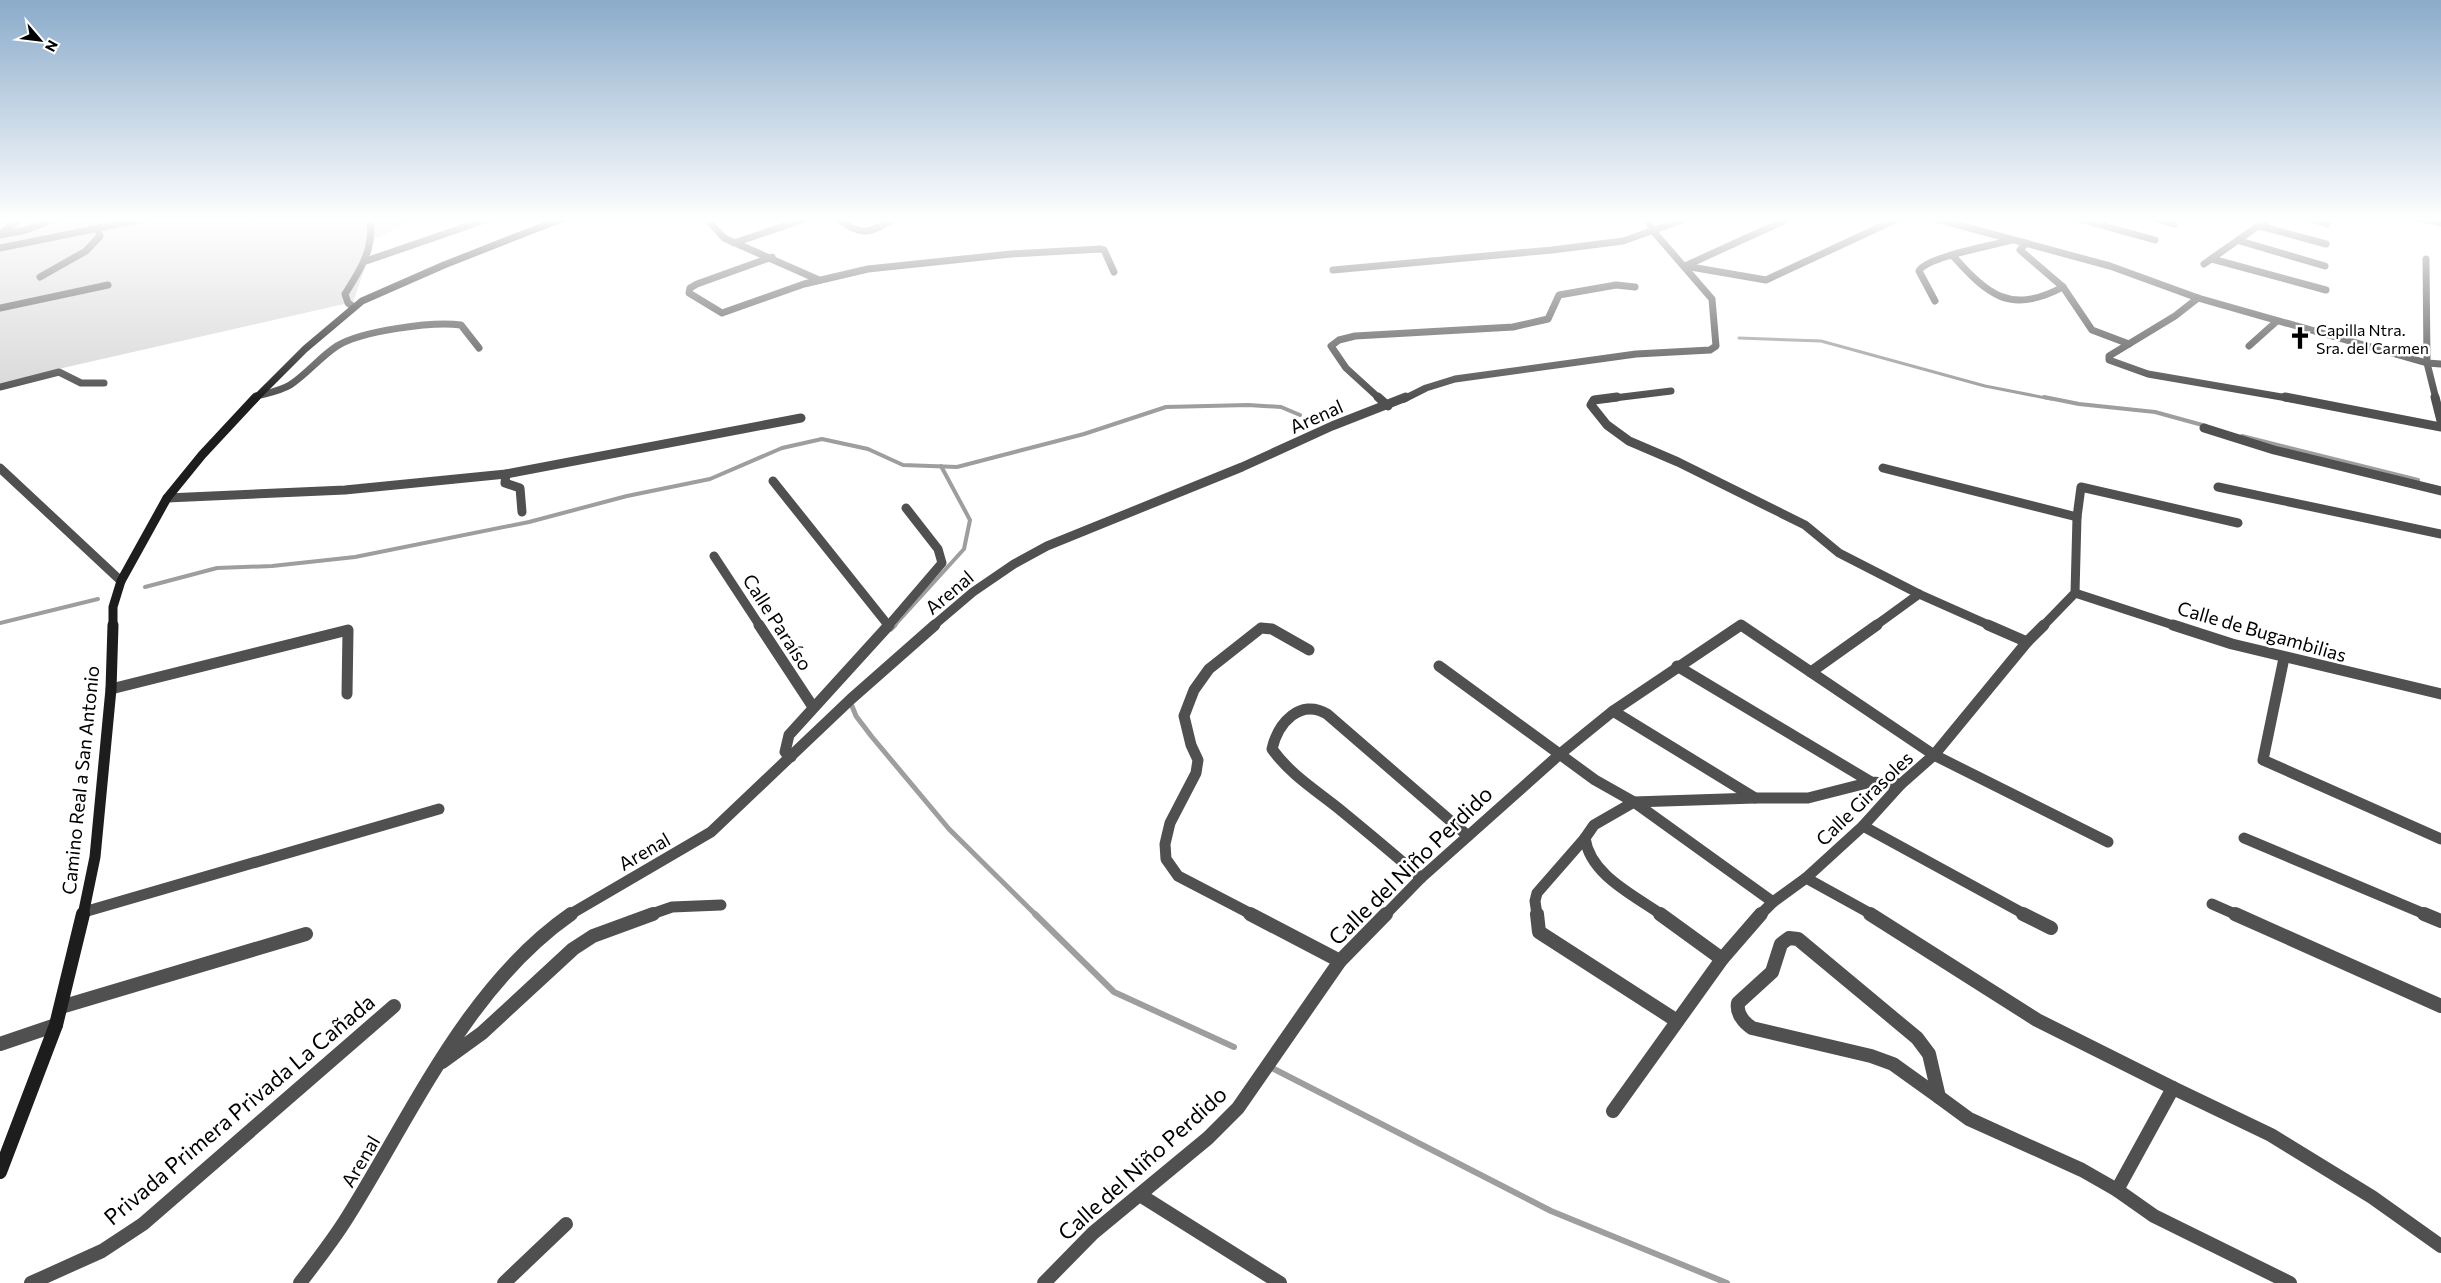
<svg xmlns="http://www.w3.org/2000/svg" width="2441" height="1283" viewBox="0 0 2441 1283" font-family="Commissioner,sans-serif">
<rect width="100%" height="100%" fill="#fff"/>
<polygon fill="#d7d7d7" points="0,219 416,219 375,239 353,302 54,370 0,386"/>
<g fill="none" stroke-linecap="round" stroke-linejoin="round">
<polyline stroke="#9e9e9e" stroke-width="3" points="1739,338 1821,341 1985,386 2051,399"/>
<g stroke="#9e9e9e" stroke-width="4">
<polyline points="2044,397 2079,404 2155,412 2206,426"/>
<polyline points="2242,436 2418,480"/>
<polyline points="145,587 217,568 272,566 355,557 529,522 627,496 710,479 782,448 822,439 868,449 903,465 957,467 1084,434 1166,407 1248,405 1281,407 1300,415"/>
<polyline points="0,623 98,599"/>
<polyline points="894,626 964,549 970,520 941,466"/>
</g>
<g stroke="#9e9e9e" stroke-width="5">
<polyline points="891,629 895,625"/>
<polyline points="852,706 856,716 872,737 949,829 1036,915"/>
</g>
<g stroke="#9e9e9e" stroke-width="6">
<polyline points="1035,914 1114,992 1234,1047"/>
<polyline points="1274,1069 1551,1211 1727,1283"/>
</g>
<g stroke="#505050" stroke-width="7">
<polyline points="707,219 724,238 819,280"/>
<path d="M838,219C862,237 869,233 894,219"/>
<polyline points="1936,219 2110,266 2198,298 2427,363 2441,364"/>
<polyline points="2079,219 2155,240"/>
<polyline points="2156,219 2174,224"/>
<polyline points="2311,219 2327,224"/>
<polyline points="2422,219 2441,223"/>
<polyline points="2260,226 2326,244"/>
<polyline points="1,234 20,219"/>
<polyline points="0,235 26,230 54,219"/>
<polyline points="2240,241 2325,266"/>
<polyline points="734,243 805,219"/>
<polyline points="2026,243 2020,250 2063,287 2092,330 2129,344"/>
<polyline points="0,248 143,219"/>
<path d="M1953,256C1988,295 2010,315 2063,287"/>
<polyline points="772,257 697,284 690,288 689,293 722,313 804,284 868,269 1011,254 1100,249 1104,250 1114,272"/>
<polyline points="2212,259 2326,290"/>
<polyline points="2426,259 2427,363 2436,399"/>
<polyline points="366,261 488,219"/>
<polyline points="2204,264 2268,219"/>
<polyline points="1685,266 1766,280 1897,219"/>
<polyline points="1685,266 1788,219"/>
<polyline points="1333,270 1552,250 1623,241 1685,219"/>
<polyline points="40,277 86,251 100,236 98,230"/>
<polyline points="2198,298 2175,316 2109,356 2109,360 2148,374 2293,399"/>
<path d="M1935,301L1919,271C1926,257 1995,245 2012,240"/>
<path d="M354,307L348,303L345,294C361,269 374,249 370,219"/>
<polyline points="0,308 108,285"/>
<polyline points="2249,346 2277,321"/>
<polyline points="0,387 59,372 81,383 104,383"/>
<path d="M257,396C268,393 280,391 290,385C307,374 320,357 337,346C361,331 433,321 461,325L479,348"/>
<polyline points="1380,399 1346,368 1331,346 1339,340 1355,336 1513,327 1548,319 1559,295 1616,285 1635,287"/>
<polyline points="1404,399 1426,388 1455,379 1636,354 1710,350 1716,346 1712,299 1654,232 1647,219"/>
<polyline points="1606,399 1671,391"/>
</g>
<g stroke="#505050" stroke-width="9">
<polyline points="1378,397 1388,406"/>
<polyline points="1617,397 1594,400 1591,405 1607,425 1629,441 1678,462 1805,525 1839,553 1919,594 1991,626"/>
<polyline points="2285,397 2441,427"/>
<polyline points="2435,397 2441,421"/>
<polyline points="2204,428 2274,450 2441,491"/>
<polyline points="0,468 121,581"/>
<polyline points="1883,468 2077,517"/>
<polyline points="506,474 505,483 520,488 522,512"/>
<polyline points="773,481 888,625"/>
<polyline points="2218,487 2441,534"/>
<polyline points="167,498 345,490 506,474 801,418"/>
<polyline points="714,556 760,626"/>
<polyline points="2075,593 2176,626"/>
<polyline points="888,626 942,563 938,549 906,508"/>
<polyline points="933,626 973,592 1014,564 1047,546 1242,467 1332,426 1406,397"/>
<polyline points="1740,626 1742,626"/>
<polyline points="1875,626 1919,594"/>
<polyline points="2043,626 2075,593 2077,517 2081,487 2238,523"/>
</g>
<g stroke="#505050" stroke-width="11">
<polyline points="759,625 813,707"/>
<polyline points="1988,625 2027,642"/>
<polyline points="2173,625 2232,644 2441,694"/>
<polyline points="2284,658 2263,760 2441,839"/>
<polyline points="1439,666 1595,780 1634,802 1773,902"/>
<polyline points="1677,666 1871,782 1901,784"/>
<polyline points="1811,672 1877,625"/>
<polyline points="111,689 348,630 347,694"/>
<polyline points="1613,711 1755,798 1808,798 1871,782"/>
<polyline points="791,757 785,752 789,735 889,625"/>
<polyline points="1863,826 2026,915"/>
<polyline points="2244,838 2427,915"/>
<path d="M1421,878C1394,854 1366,831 1338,808C1314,789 1290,774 1272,749C1278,723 1300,698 1327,714L1468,836"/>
<polyline points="1806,878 1873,915"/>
<polyline points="2212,904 2237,915"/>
<polyline points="84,912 439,809"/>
<polyline points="569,915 711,832 851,699 935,625"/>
<polyline points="649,915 672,907 721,905"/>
<polyline points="1253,915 1178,876 1166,859 1165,844 1170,823 1196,773 1198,760 1191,745 1184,716 1194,690 1209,669 1261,628 1272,629 1309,650"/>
<polyline points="1385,915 1421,878 1560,754 1613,711 1741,625 1934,755 2108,842"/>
<polyline points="1537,915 1535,901 1537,893 1585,838"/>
<path d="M1662,915C1634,895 1590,875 1585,838L1594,825L1634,802L1755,798"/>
<polyline points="1760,915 1773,902 1806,878 1863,826 1901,784 1934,755 2027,642 2044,625"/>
</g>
<g stroke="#505050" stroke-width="14">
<polyline points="1250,914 1340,961"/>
<polyline points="1537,914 1539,932 1677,1021"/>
<polyline points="1660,914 1722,959"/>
<polyline points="1870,914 2037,1020 2173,1088"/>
<polyline points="2023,914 2051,928"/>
<polyline points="2235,914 2441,1006"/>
<polyline points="2424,914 2441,921"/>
<path d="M1789,938L1798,939L1917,1038L1929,1054L1939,1097L1893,1064L1871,1056L1752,1028C1744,1023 1736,1013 1738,1003L1772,972L1781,944Z"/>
<polyline points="61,1007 306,934"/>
<polyline points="0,1044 56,1025"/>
<polyline points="442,1062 482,1033 573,949 593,936 653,914"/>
<polyline points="1939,1097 1969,1119 2082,1170 2117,1190 2154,1216 2290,1283"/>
<polyline points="1613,1111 1722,959 1761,914"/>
<polyline points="2117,1190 2173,1088 2271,1135 2372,1197 2441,1246"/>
<polyline points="1140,1195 1280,1283"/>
<polyline points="31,1283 102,1251 143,1224 394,1006"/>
<path d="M300,1283C315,1263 331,1243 345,1221C411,1117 466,987 571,914"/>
<polyline points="504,1283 566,1224"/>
<polyline points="1044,1283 1093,1233 1208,1138 1238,1108 1340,961 1386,914"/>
</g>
<polyline stroke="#1d1d1d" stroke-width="7" points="255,399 305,349 362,301 444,265 561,219"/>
<polyline stroke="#1d1d1d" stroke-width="9" points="113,626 113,607 121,581 167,498 202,455 256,397"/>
<polyline stroke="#1d1d1d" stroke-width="11" points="83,915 95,857 111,689 113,625"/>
<polyline stroke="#1d1d1d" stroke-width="14" points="0,1172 56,1025 83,914"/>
</g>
<linearGradient id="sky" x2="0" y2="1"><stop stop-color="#8aabca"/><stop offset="0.55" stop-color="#fff"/><stop offset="1" stop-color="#fff" stop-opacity="0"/></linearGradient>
<rect width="2441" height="399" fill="url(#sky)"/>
<defs>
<symbol id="church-bare" viewBox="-9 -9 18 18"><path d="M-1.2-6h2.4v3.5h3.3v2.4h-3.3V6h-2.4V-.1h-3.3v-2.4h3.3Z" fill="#000" stroke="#fff" stroke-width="2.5" paint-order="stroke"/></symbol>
</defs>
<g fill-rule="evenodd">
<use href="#church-bare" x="2284" y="322" width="32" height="32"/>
</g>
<g text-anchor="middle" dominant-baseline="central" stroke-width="5" stroke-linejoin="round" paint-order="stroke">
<g font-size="16" fill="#000" stroke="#fff" text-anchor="start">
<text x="2316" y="329">Capilla Ntra.<tspan x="2316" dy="18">Sra. del Carmen</tspan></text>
</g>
<g font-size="19" fill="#000" stroke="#fff">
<text transform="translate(1316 416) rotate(-24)">Arenal</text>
<text transform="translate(949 592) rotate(-40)">Arenal</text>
<text transform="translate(778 622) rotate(57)">Calle Paraíso</text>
<text transform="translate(2262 631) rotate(16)">Calle de Bugambilias</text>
<text transform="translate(80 780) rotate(-84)">Camino Real a San Antonio</text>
<text transform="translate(1864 798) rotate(-44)">Calle Girasoles</text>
<text transform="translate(644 851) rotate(-30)">Arenal</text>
<text transform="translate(360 1161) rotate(-59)">Arenal</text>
</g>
<g font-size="22" fill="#000" stroke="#fff">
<text transform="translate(1410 865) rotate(-44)">Calle del Niño Perdido</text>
<text transform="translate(239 1109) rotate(-40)">Privada Primera Privada La Cañada</text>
<text transform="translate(1142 1163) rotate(-42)">Calle del Niño Perdido</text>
</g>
</g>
<g transform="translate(40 40) rotate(118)" stroke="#ffffff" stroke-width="4" paint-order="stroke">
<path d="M0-4L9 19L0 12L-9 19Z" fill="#000000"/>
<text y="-8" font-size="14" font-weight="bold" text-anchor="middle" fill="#000000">N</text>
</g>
</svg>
